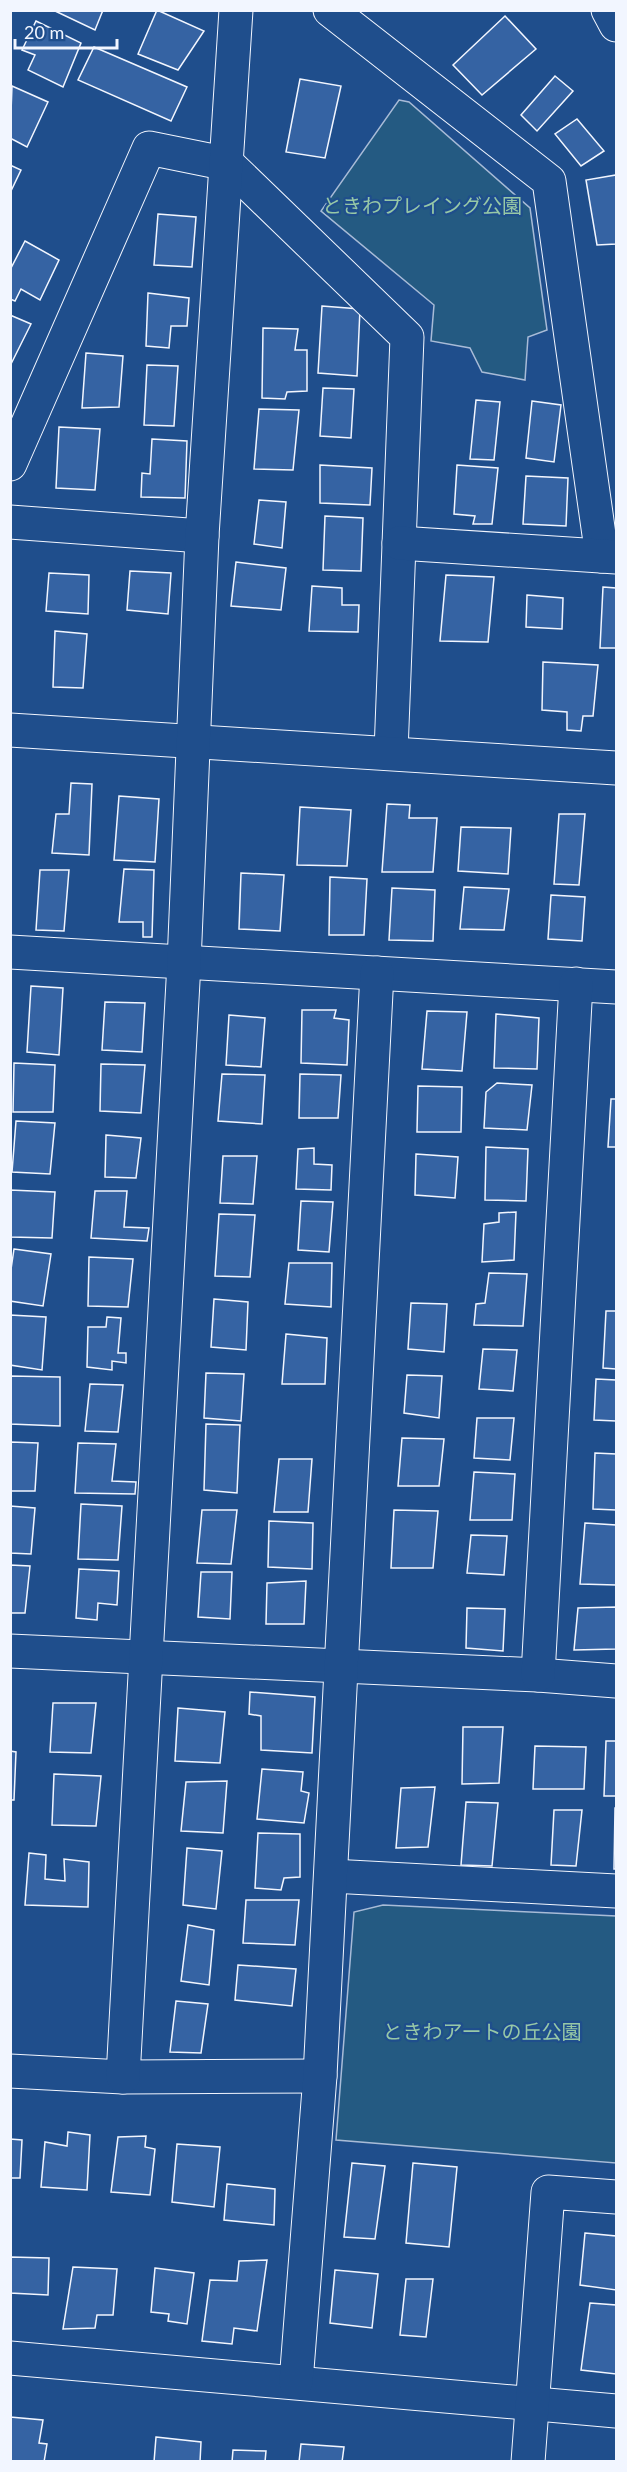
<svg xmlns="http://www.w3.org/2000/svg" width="627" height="2472" viewBox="0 0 627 2472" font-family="Lato,'Noto Sans JP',sans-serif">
<rect width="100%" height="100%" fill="#1f4e8c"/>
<g fill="#245a82" stroke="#a8bbd7" stroke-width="1.5">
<polygon points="399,100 409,102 530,208 547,330 528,337 525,380 482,372 470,348 431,341 434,305 321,211"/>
<polygon points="383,1905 616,1916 616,2163 336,2140 354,1912"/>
</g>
<g fill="#3563a3" stroke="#f2f6ff" stroke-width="1.5">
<polygon points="53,10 103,10 95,30"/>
<polygon points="157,10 204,31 178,70 138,54"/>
<polygon points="505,16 536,49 482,95 453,65"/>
<polygon points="36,21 81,43 63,87 28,70 35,55 22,50"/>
<polygon points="94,47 187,87 171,121 78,80"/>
<polygon points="555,76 573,91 537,131 521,115"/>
<polygon points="300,79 341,86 325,158 286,152"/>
<polygon points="12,86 48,102 27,147 10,138"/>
<polygon points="577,119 604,151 581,166 555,134"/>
<polygon points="10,165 21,170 10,193"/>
<polygon points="616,175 616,244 597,245 586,180"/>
<polygon points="158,214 196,217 192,267 154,265"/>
<polygon points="25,241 59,260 40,300 21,289 15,301 10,299 10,270"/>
<polygon points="148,293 189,298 187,326 171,326 169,348 146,346"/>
<polygon points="322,306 360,309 357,376 318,373"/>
<polygon points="10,315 31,324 10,366"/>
<polygon points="263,328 298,329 295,350 307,350 307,391 287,392 285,399 262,398"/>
<polygon points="86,353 123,356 119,407 82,408"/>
<polygon points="147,365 178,366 174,426 144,425"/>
<polygon points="323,388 354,389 351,438 320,436"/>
<polygon points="476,400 500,402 494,460 470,459"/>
<polygon points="532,401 561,405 554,462 526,458"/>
<polygon points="259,409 299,410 293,470 254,469"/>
<polygon points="59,427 100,429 95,490 56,488"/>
<polygon points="152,439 187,441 185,498 141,497 142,473 150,474"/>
<polygon points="320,465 372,468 370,505 320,503"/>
<polygon points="457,465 498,468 492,524 473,524 475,516 454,514"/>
<polygon points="526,476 568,478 566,526 523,524"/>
<polygon points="259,500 286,502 282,548 254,544"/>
<polygon points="325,516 363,518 361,571 323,570"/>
<polygon points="236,562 286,568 281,610 231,606"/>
<polygon points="130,571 171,573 168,614 127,610"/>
<polygon points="49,573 89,575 88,614 46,611"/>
<polygon points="446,575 494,577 488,642 440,641"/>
<polygon points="312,586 342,588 342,605 359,605 358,632 309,631"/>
<polygon points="603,587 616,588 616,648 600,648"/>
<polygon points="527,595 563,598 562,629 526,627"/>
<polygon points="55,631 87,634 83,688 53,687"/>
<polygon points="543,662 598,665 593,716 583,716 581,731 567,730 567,712 542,710"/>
<polygon points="71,783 92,784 89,855 52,853 56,814 69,814"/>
<polygon points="119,796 159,799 155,862 114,860"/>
<polygon points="387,804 410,805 409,818 437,818 433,872 382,872"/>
<polygon points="300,807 351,810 347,866 297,865"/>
<polygon points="559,814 585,814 579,885 554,884"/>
<polygon points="461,827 511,828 508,874 458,871"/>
<polygon points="124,869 154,870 152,937 143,937 143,922 119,922"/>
<polygon points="40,870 69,870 64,931 36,930"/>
<polygon points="241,873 284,875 280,931 239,929"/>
<polygon points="330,877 367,879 364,935 329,935"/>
<polygon points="464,887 509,889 504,930 460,929"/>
<polygon points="392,888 435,890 433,941 389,940"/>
<polygon points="551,895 585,897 582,941 548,939"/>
<polygon points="31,986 63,988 59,1055 27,1052"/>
<polygon points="105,1002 145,1003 142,1052 102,1050"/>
<polygon points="302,1010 336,1010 334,1018 349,1020 347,1065 301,1063"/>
<polygon points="427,1011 467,1012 462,1071 422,1069"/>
<polygon points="496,1014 539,1018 537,1069 494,1068"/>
<polygon points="229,1015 265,1018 261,1067 226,1065"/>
<polygon points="14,1063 55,1065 53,1112 13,1112"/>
<polygon points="101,1064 145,1065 141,1113 100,1111"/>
<polygon points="222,1074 265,1075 262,1124 218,1121"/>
<polygon points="300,1074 341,1075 338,1118 299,1118"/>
<polygon points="497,1083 532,1085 527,1130 484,1128 486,1092"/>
<polygon points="418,1086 462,1087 461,1132 417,1132"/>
<polygon points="611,1099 616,1099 616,1147 608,1147"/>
<polygon points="16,1121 55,1123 50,1174 12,1172"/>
<polygon points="106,1135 141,1138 136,1178 105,1177"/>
<polygon points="486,1147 528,1149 526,1201 485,1200"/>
<polygon points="314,1148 314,1164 332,1165 331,1190 296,1189 298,1149"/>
<polygon points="416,1154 458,1157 455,1198 415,1195"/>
<polygon points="223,1156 257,1156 253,1204 220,1203"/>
<polygon points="10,1190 55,1192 52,1238 10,1237"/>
<polygon points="95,1191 127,1191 124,1227 149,1228 147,1241 91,1238"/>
<polygon points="301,1201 333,1202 329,1252 298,1250"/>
<polygon points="516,1212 514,1260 482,1262 484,1224 499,1222 499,1213"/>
<polygon points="219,1214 255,1215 250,1277 215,1276"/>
<polygon points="14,1249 51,1254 43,1306 10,1301 10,1276"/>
<polygon points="89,1257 133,1259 128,1307 88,1306"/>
<polygon points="289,1263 332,1263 331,1307 285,1304"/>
<polygon points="489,1273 527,1274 523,1326 474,1325 476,1304 485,1303"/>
<polygon points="214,1299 248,1302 246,1350 211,1347"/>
<polygon points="411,1303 447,1304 444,1352 408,1349"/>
<polygon points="606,1311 616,1311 616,1369 603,1368"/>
<polygon points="10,1315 46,1317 42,1370 10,1365"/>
<polygon points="107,1317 121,1318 118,1353 126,1353 126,1363 112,1361 112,1370 87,1367 88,1327 106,1327"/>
<polygon points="286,1334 327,1338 325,1384 282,1384"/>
<polygon points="483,1349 517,1350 513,1391 479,1389"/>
<polygon points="206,1373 244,1374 241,1421 204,1418"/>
<polygon points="407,1375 442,1376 439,1418 404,1413"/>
<polygon points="10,1376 60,1377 60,1426 10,1424"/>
<polygon points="596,1379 616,1380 616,1421 594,1420"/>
<polygon points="90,1384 123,1385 118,1432 85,1431"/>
<polygon points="477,1418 514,1418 510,1460 474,1458"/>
<polygon points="206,1424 240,1425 237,1493 204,1490"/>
<polygon points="402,1438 444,1439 439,1486 398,1486"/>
<polygon points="10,1442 38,1443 35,1491 10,1491"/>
<polygon points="78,1443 116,1444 112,1481 136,1482 135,1494 75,1493"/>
<polygon points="595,1453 616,1454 616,1510 593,1509"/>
<polygon points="279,1459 312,1459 308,1512 274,1512"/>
<polygon points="474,1472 515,1474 512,1520 470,1520"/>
<polygon points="81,1504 122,1506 118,1560 78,1559"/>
<polygon points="10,1506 35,1508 31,1554 10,1553"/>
<polygon points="202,1510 237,1510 231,1564 197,1563"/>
<polygon points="394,1510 438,1511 433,1568 391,1568"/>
<polygon points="269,1521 313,1523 312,1569 268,1567"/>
<polygon points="585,1523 616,1525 616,1585 580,1584"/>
<polygon points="471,1535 507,1536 504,1575 467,1573"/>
<polygon points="10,1565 30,1566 25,1613 10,1613"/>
<polygon points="79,1569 119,1571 117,1605 98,1603 97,1620 76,1618"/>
<polygon points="201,1572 232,1572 230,1619 198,1617"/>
<polygon points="306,1581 304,1624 266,1624 267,1583"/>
<polygon points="616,1607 616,1649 574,1650 578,1608"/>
<polygon points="467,1608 505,1609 503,1651 466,1648"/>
<polygon points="250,1692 315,1697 312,1753 261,1750 261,1716 249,1714"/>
<polygon points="53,1703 96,1703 91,1753 50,1752"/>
<polygon points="178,1708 225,1712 220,1763 175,1761"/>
<polygon points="463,1727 503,1727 499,1783 462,1784"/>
<polygon points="606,1741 616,1741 616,1796 604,1796"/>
<polygon points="535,1746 586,1747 584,1789 533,1789"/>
<polygon points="10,1751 16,1752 14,1800 10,1800"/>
<polygon points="262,1769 303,1772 301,1791 309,1793 304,1823 257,1819"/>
<polygon points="54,1774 101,1776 96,1826 52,1825"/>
<polygon points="227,1781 223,1833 181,1831 186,1782"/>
<polygon points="435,1787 428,1847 396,1848 401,1788"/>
<polygon points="466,1802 498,1803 492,1866 461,1865"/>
<polygon points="615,1808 616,1808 616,1869 614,1869"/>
<polygon points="554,1810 582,1810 576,1866 551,1865"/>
<polygon points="258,1833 300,1834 300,1877 284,1878 281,1890 255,1888"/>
<polygon points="187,1848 222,1851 216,1909 183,1905"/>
<polygon points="29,1853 46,1855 45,1879 65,1881 64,1859 89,1862 88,1907 25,1905"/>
<polygon points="246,1900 299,1900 295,1945 243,1943"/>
<polygon points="188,1925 214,1930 209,1985 181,1981"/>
<polygon points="238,1965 296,1969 292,2006 235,2000"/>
<polygon points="176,2001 208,2004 201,2053 170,2052"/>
<polygon points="68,2132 90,2135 87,2190 41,2187 45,2142 67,2146"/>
<polygon points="146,2136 145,2147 155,2149 150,2195 111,2192 118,2137"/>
<polygon points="10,2139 22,2140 20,2178 10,2178"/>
<polygon points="177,2144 220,2147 214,2207 172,2202"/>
<polygon points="352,2163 385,2166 375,2239 344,2237"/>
<polygon points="413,2163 457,2167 449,2247 406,2243"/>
<polygon points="227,2184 275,2189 274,2225 224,2220"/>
<polygon points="585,2233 616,2236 616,2290 580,2285"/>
<polygon points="10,2257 49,2258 48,2295 10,2293"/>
<polygon points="267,2260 257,2331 234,2328 232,2344 202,2341 210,2280 237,2281 239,2261"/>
<polygon points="73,2267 117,2269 113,2315 97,2315 95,2328 63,2329"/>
<polygon points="155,2268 194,2273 187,2324 168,2321 169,2314 151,2312"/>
<polygon points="335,2270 378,2274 372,2328 330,2323"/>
<polygon points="406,2279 433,2279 426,2337 400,2335"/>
<polygon points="590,2303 616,2305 616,2374 581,2370"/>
<polygon points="10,2417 43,2420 39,2443 47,2444 44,2462 10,2462"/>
<polygon points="156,2437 201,2442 200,2462 154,2462"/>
<polygon points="301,2444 344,2447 342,2462 299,2462"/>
<polygon points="233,2450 266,2451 265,2462 232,2462"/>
</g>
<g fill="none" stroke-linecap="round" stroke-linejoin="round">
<defs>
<g id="minor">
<polyline points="330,10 549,181 602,556"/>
<polyline points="608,10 616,25"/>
<polyline points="10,464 149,148 228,164 407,337 391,752"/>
<polyline points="10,522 202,536"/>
<polyline points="399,543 616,557"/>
<polyline points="10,730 616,768"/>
<polyline points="10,952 616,987"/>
<polyline points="10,1651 538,1675 616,1681"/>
<polyline points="538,1675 576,984"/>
<polyline points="331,1876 616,1891"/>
<polyline points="10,2071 123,2077 320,2076"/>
<polyline points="123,2077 184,963 202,536 236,10"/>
<polyline points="10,2358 616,2411"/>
<polyline points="296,2382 320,2076 377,973"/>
<polyline points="528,2462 548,2192 616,2197"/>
</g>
</defs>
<use href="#minor" stroke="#f2f6ff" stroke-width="35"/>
<use href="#minor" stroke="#1f4e8c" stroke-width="33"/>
</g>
<g text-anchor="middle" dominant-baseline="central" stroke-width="4.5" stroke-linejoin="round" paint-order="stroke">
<g font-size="20" fill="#97c8a6" stroke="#1f4e8c">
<text x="422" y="205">ときわプレイング公園</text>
<text x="482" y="2031">ときわアートの丘公園</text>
</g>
</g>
<rect width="627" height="2472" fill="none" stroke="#f2f6ff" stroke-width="24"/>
<path d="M15 39v9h102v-9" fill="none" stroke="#f2f6ff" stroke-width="3"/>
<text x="24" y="39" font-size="18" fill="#f2f6ff" stroke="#1f4e8c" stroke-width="4.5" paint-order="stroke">20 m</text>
</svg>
